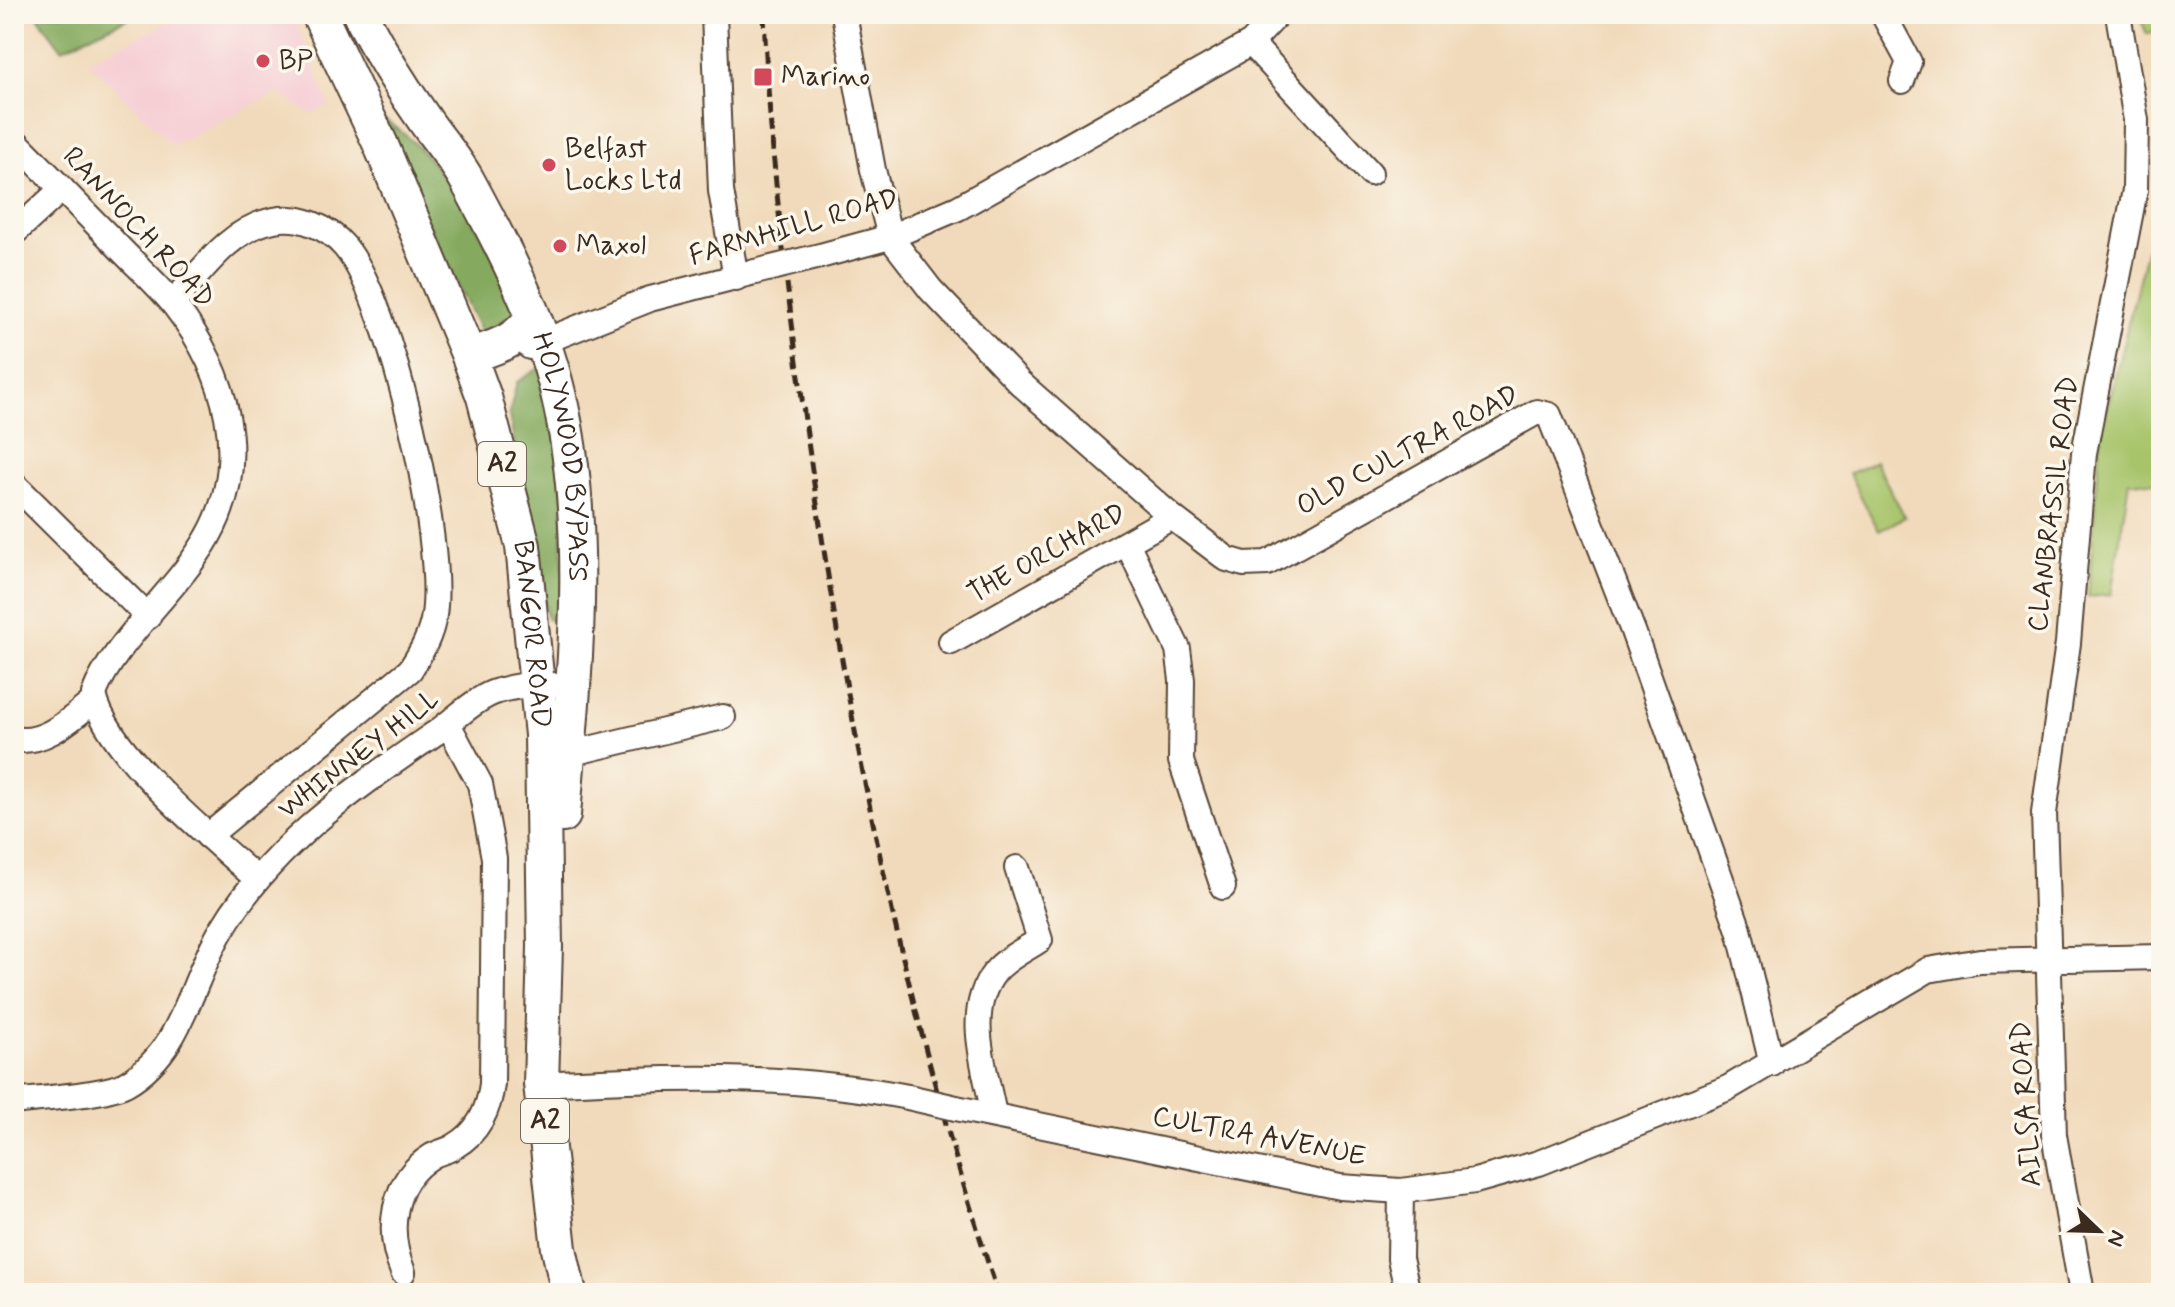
<svg xmlns="http://www.w3.org/2000/svg" width="2175" height="1307" viewBox="0 0 2175 1307" font-family="Mynerve,sans-serif">
<rect width="100%" height="100%" fill="#fbf7ec"/>
<filter id="ink" filterUnits="userSpaceOnUse"><feTurbulence type="fractalNoise" baseFrequency=".0125" numOctaves="2"/><feDisplacementMap in="SourceGraphic" scale="16" xChannelSelector="R" yChannelSelector="G"/><feConvolveMatrix kernelMatrix="1 2 1 2 8 2 1 2 1" color-interpolation-filters="sRGB"/></filter>
<filter id="wash" filterUnits="userSpaceOnUse"><feTurbulence type="fractalNoise" baseFrequency=".006" numOctaves="4" result="noise"/><feDisplacementMap in="SourceGraphic" scale="32" xChannelSelector="R" yChannelSelector="G"/><feGaussianBlur stdDeviation="1.8" result="paint"/><feColorMatrix in="noise" values="0 0 0 0 0 0 0 0 0 0 0 0 0 0 0 0 0 1.4 0 .05"/><feComposite in="paint" operator="in"/></filter>
<g filter="url(#wash)">
<rect width="100%" height="100%" fill="#f1dabb"/>
<polygon fill="#f6cfd5" points="186,14 293,14 329,105 311,114 278,92 173,145 87,61"/>
<g fill="#a7c46b" stroke="#717744" stroke-width="2">
<polygon points="2138,14 2161,14 2161,32 2147,34"/>
<polygon points="2149,239 2161,241 2161,483 2129,481 2111,595 2088,597 2101,434"/>
<polygon points="1875,461 1905,517 1879,531 1849,474"/>
</g>
<g fill="#85aa5f" stroke="#606a3e" stroke-width="2">
<polygon points="36,14 137,14 62,49"/>
<path d="M375,115C438,143 490,250 522,310L481,333Z"/>
<polygon points="541,367 563,464 562,628 547,618 509,415 517,382"/>
</g>
</g>
<g filter="url(#ink)">
<g fill="none" stroke-linecap="round" stroke-linejoin="round">
<defs>
<g id="minor">
<polyline points="714,14 721,191 736,278"/>
<polyline points="844,14 873,170 890,237 931,290 1020,383 1172,517 1227,559 1244,564 1267,563 1537,412 1549,415 1633,631 1739,930 1772,1064"/>
<polyline points="1883,14 1909,62 1902,81"/>
<polyline points="1251,43 1370,173"/>
<path d="M14,140C47,173 79,207 112,240C132,262 156,282 175,306C226,372 252,459 208,537C180,587 112,644 94,694C104,750 213,840 257,879"/>
<polyline points="14,233 62,189"/>
<polyline points="820,256 890,237 958,208 1251,43 1278,14"/>
<path d="M173,303C201,272 230,228 274,220C300,215 328,227 345,247C392,303 445,543 434,615C431,636 421,653 410,670L208,836"/>
<polyline points="530,347 650,299 755,272"/>
<polyline points="14,484 148,617"/>
<polyline points="1128,545 1178,649 1182,680 1181,761 1223,887"/>
<polyline points="951,642 1172,517"/>
<path d="M14,739C44,746 73,717 95,700"/>
<polyline points="568,754 723,717"/>
<path d="M541,1084C664,1077 786,1073 908,1097"/>
<path d="M14,1102C41,1098 107,1095 127,1083C183,1050 190,983 221,931C272,844 356,788 437,732C455,719 477,697 498,691C514,686 534,684 552,685"/>
<polyline points="956,1108 1340,1187 1401,1191 1475,1181 1539,1163 1728,1088 1928,970 1980,961 2161,957"/>
<path d="M994,1115C986,1070 963,1012 995,972C1005,959 1026,949 1040,940L1017,868"/>
<polyline points="1401,1191 1400,1259 1408,1293"/>
<path d="M403,1272C386,1232 391,1181 432,1156C439,1152 448,1151 455,1146C478,1133 489,1109 492,1084L494,858L480,784L448,724"/>
<polyline points="2082,1293 2054,1135 2044,813 2068,643 2084,453 2135,190 2136,120 2118,14"/>
</g>
<g id="highway">
<path id="s1" d="M319,14L380,143L469,356L484,397L523,546L542,735L545,947L541,1084L559,1249L569,1293"/>
<path id="s2" d="M360,14C379,51 402,88 426,122C440,142 457,161 468,182C504,248 540,319 558,393C591,529 574,677 563,815"/>
<path d="M469,356C495,347 518,342 532,317"/>
</g>
</defs>
<use href="#minor" stroke="#564436" stroke-width="28"/>
<use href="#highway" stroke="#564436" stroke-width="38"/>
<use href="#minor" stroke="#fff" stroke-width="24"/>
<use href="#highway" stroke="#fff" stroke-width="34"/>
<path stroke="#3b2a1e" stroke-width="5" stroke-dasharray="12 6" stroke-linecap="butt" d="M764,14C770,165 790,314 811,463C851,744 908,1024 998,1293"/>
<defs>
<g id="minor-bridge">
<polyline points="755,272 820,256"/>
<polyline points="908,1097 956,1108"/>
</g>
</defs>
<use href="#minor-bridge" stroke="#564436" stroke-width="28" stroke-linecap="butt"/>
<use href="#minor-bridge" stroke="#fff" stroke-width="24"/>
</g>
</g>
<g fill="#d1495b" stroke="#fbf7ec" stroke-width="3">
<circle cx="263" cy="61" r="8"/>
<rect x="753" y="67" width="20" height="20" rx="4"/>
<circle cx="549" cy="165" r="8"/>
<circle cx="560" cy="246" r="8"/>
</g>
<g text-anchor="middle" dominant-baseline="central" stroke-width="7" stroke-linejoin="round" paint-order="stroke">
<g fill="#fbf7ec" stroke="#75685c" stroke-width="2">
<rect x="478" y="442" width="48" height="44" rx="6"/>
<rect x="521" y="1099" width="48" height="44" rx="6"/>
</g>
<g font-size="26" font-weight="bold" fill="#3b2a1e">
<text x="502" y="464">A2</text>
<text x="545" y="1121">A2</text>
</g>
<g font-size="28" fill="#3b2a1e" stroke="#fbf7ec" text-anchor="start">
<text x="279" y="61">BP</text>
<text x="781" y="77">Marino</text>
<text x="565" y="149">Belfast<tspan x="565" dy="32">Locks Ltd</tspan></text>
<text x="576" y="246">Maxol</text>
</g>
<g font-size="28" fill="#3b2a1e" stroke="#fbf7ec">
<text transform="translate(138 228) rotate(47)">RANNOCH ROAD</text>
<text transform="translate(794 228) rotate(-16)">FARMHILL ROAD</text>
<text transform="translate(1408 451) rotate(-28)">OLD CULTRA ROAD</text>
<text stroke="none"><textPath href="#s2" startOffset="494">HOLYWOOD BYPASS</textPath></text>
<text transform="translate(2054 504) rotate(-83)">CLANBRASSIL ROAD</text>
<text transform="translate(1047 554) rotate(-29)">THE ORCHARD</text>
<text stroke="none"><textPath href="#s1" startOffset="660">BANGOR ROAD</textPath></text>
<text transform="translate(359 755) rotate(-37)">WHINNEY HILL</text>
<text transform="translate(2027 1104) rotate(-94)">AILSA ROAD</text>
<text transform="translate(1259 1137) rotate(11)">CULTRA AVENUE</text>
</g>
</g>
<rect width="2175" height="1307" fill="none" stroke="#fbf7ec" stroke-width="48"/>
<g transform="translate(2099 1231) rotate(113)" stroke="#fbf7ec" stroke-width="6" paint-order="stroke">
<path d="M0-6L14 30L0 20L-14 30Z" fill="#3b2a1e"/>
<text y="-12" font-size="22" font-weight="bold" text-anchor="middle" fill="#3b2a1e">N</text>
</g>
</svg>
